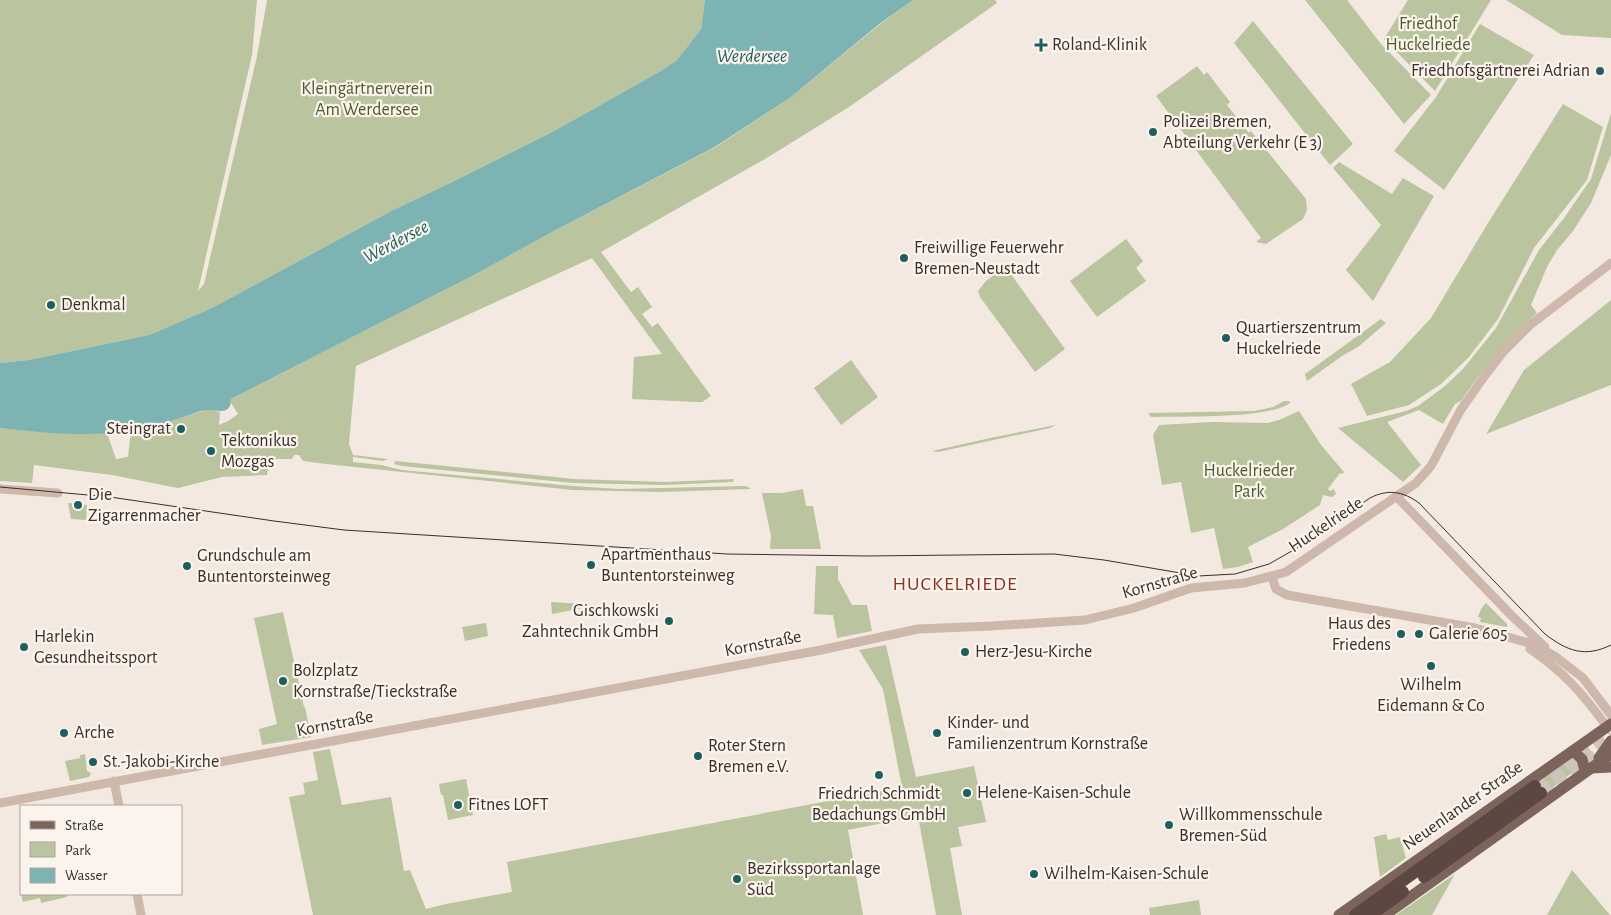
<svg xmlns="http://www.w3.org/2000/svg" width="1611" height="915" viewBox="0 0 1611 915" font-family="'Alegreya Sans',sans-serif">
<rect width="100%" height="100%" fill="#f4e9e0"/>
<g fill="#bac49e">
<polygon points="0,0 257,0 252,55 198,291 204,284 257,56 267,0 705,0 701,29 677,60 659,72 554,131 446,185 393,210 212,308 149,335 29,360 0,363"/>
<polygon points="913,0 995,0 997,3 849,107 765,159 601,252 631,292 638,287 652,307 642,314 652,327 658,323 711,396 702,402 697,402 632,399 634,357 662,354 592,258 356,366 349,444 353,455 388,459 383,461 353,457 353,462 381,465 402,470 573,486 619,489 746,486 751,489 661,492 573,490 326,464 303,461 299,455 294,455 292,459 275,459 268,469 267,475 222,477 178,488 112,475 34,465 32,483 0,481 0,428 30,431 107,433 116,459 128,457 131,431 160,424 209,409 220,412 219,425 228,421 238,414 231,403 231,399 476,274 552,232 714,148 791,97 879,25"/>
<polygon points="1305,0 1347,0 1381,44 1431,95 1404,124"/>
<polygon points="1408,0 1491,0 1435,91 1384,39"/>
<polygon points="1506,0 1611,0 1611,38 1562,35"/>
<polygon points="1253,21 1353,144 1330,165 1234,43"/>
<polygon points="1480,24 1534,55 1444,190 1394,151 1436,97"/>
<polygon points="1197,66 1204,75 1207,72 1230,102 1227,105 1249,133 1251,131 1306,199 1307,210 1303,219 1266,244 1256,242 1261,238 1156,96"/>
<polygon points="1563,104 1603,127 1587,180 1534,248 1498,319 1469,357 1441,384 1409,405 1367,416 1351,384 1390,362 1431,318 1488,223"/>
<path d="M1611,113V155L1591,203L1573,231L1557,250L1547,267L1531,305L1537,313C1508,339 1483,368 1461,401L1455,404L1443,424L1419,410L1387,422L1421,465L1403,482L1338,428L1406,411L1418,406L1445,386L1463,369L1496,328L1539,250L1564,218L1591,179Z"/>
<polygon points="1339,162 1392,194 1403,178 1434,196 1373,301 1346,270 1381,225 1333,168"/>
<polygon points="1126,239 1143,261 1136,268 1146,281 1097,317 1070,281"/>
<polygon points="1005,266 1065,349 1035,372 980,297 978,291 986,281"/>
<polygon points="1611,300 1611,385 1486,434 1524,370"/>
<polygon points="1381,319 1386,323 1358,347 1342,356 1307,381 1305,374"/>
<polygon points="851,360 878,397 841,425 814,388"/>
<path d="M1284,401H1289L1290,403C1270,419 1180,416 1151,417L1148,413L1254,411L1273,407Z"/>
<polygon points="1299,411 1321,445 1344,472 1342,474 1340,473 1328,489 1330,491 1334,489 1336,494 1332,497 1323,495 1320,505 1283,529 1248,547 1253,562 1238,567 1223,569 1214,528 1191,533 1181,482 1162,485 1153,435 1159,425 1212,422 1268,423 1279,420"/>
<polygon points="1056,425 1050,428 938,452 932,451 995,437"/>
<polygon points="395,461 574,479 665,482 734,479 733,482 663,485 573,483 402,466 394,464"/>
<polygon points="803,489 806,506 813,506 821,549 770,549 771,536 762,493 782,493"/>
<polygon points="68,503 87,505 86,520 71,519"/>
<polygon points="816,566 838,566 838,579 852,605 867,605 872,631 837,638 833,615 814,614"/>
<polygon points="551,602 582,604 583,608 552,614"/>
<polygon points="1486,603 1507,624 1507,627 1480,622 1481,618 1478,617 1481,609"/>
<polygon points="283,612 304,707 305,707 311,737 262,745 259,729 277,724 254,618"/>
<polygon points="486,623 488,636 465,641 462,627"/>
<polygon points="886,645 916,777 974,766 986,822 958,827 962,846 950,848 962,915 936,915 918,816 848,830 863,915 313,915 289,797 305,794 303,783 318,780 313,752 330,749 342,805 391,797 404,871 410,870 426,909 446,904 512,892 507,862 902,787 883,689 859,650"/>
<polygon points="85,754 87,771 91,773 89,777 70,781 65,761 80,758 80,755"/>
<polygon points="1571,757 1578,759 1579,766 1578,769 1559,782 1544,796 1534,783"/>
<polygon points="466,779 473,815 448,820 443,795 441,795 439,784"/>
<polygon points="1386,834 1388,840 1400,837 1406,858 1380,877 1374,837"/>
<polygon points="1572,870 1610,915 1547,915"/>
<polygon points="1455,874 1432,915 1396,915"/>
<polygon points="21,894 66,894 67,897 41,903 40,898 23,902"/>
<polygon points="1199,900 1201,915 1150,915 1149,908"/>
</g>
<path fill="#7db3b2" d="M705,0H913L878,25L791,97L713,148L552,232L476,274L231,399C231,417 216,409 208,410C201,410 193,414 186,416C168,422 150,428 131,431C88,437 43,433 0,428V363L29,360L149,335L212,308L393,210L446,185L554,131L659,72L677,60L701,29Z"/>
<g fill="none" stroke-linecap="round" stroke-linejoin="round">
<g stroke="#cfc4bc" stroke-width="12" stroke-dasharray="12 6" stroke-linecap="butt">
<polyline points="1535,786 1611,734"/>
<polyline points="1541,793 1607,748"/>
</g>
<g stroke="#cdb8ab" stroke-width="9">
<polyline points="0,489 58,493"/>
<polyline points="1397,497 1512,616 1545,647"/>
<polyline points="1272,577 1276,589 1287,595 1475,628 1533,644 1556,657 1583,678 1611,715"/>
<path d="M1530,649C1562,670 1585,696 1607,727"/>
<polyline points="114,781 119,806"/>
<polyline points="0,803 821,650 918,629 991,626 1085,620 1134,608 1191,588 1245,583 1286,572 1416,483 1431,466 1460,411 1486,374 1504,351 1530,325 1611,263"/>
<polyline points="137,894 141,915"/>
</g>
<g stroke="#7d645b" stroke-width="11">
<polyline points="1573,751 1582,759 1585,771"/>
<polyline points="1599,758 1611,741"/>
<polyline points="1591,768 1611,767"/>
<polyline points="1339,915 1611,724"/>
<polyline points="1385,915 1611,754"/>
</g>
<g stroke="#5c4841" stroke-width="12">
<polyline points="1424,877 1541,793"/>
<polyline points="1355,915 1535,786"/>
<polyline points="1371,915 1403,892"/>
</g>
<path stroke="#3b2e2a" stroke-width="1" d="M0,487L110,497L274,521L344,530L727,554L866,556L1054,554L1104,560L1198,576L1235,574L1269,564L1297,548L1370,498C1387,489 1403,491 1419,503L1545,634C1567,651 1585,658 1611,645"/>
</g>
<g fill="#1d5f5f" stroke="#fbf4ed" stroke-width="2">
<path d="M1038.5 37.5h5v5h5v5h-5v5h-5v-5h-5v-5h5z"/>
<circle cx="1600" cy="71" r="5"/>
<circle cx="1153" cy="132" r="5"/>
<circle cx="904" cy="258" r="5"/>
<circle cx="51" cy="305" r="5"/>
<circle cx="1226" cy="338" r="5"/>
<circle cx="181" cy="429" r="5"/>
<circle cx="211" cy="451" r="5"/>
<circle cx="78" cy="505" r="5"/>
<circle cx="591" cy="565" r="5"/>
<circle cx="187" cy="566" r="5"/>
<circle cx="669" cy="621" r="5"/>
<circle cx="1401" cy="634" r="5"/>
<circle cx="1419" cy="634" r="5"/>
<circle cx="24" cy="647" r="5"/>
<circle cx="965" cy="652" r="5"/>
<circle cx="1431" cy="666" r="5"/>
<circle cx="283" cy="681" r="5"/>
<circle cx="64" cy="733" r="5"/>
<circle cx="937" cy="733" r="5"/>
<circle cx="698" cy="756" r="5"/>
<circle cx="93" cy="762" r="5"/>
<circle cx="879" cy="775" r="5"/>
<circle cx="967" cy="793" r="5"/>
<circle cx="458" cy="805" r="5"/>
<circle cx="1169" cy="825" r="5"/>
<circle cx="1034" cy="874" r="5"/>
<circle cx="737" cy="879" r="5"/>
</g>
<g text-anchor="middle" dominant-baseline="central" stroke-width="4.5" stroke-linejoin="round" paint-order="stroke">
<g font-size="18" fill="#4d5a2d" stroke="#fbf4ed">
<text x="1428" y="24">Friedhof<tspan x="1428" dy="21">Huckelriede</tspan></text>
<text x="367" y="89">Kleingärtnerverein<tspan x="367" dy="21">Am Werdersee</tspan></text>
<text x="1249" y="471">Huckelrieder<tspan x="1249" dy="21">Park</tspan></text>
</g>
<g font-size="18" fill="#3b2e2a" stroke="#fbf4ed" text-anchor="start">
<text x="1052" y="45">Roland-Klinik</text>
<text x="1590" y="71" text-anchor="end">Friedhofsgärtnerei Adrian</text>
<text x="1163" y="122">Polizei Bremen,<tspan x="1163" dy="21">Abteilung Verkehr (E 3)</tspan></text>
<text x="914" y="248">Freiwillige Feuerwehr<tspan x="914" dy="21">Bremen-Neustadt</tspan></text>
<text x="61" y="305">Denkmal</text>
<text x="1236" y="328">Quartierszentrum<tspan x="1236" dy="21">Huckelriede</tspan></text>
<text x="171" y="429" text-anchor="end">Steingrat</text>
<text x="221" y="441">Tektonikus<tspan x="221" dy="21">Mozgas</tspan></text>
<text x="88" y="495">Die<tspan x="88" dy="21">Zigarrenmacher</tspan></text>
<text x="601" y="555">Apartmenthaus<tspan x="601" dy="21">Buntentorsteinweg</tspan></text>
<text x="197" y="556">Grundschule am<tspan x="197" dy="21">Buntentorsteinweg</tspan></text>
<text x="659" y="611" text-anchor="end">Gischkowski<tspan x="659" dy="21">Zahntechnik GmbH</tspan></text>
<text x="1391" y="624" text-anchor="end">Haus des<tspan x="1391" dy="21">Friedens</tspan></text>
<text x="1429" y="634">Galerie 605</text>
<text x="34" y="637">Harlekin<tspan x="34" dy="21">Gesundheitssport</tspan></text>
<text x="975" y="652">Herz-Jesu-Kirche</text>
<text x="293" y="671">Bolzplatz<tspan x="293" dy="21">Kornstraße/Tieckstraße</tspan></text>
<text x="1431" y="685" text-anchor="middle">Wilhelm<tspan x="1431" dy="21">Eidemann &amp; Co</tspan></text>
<text x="947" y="723">Kinder- und<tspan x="947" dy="21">Familienzentrum Kornstraße</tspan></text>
<text x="74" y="733">Arche</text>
<text x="708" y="746">Roter Stern<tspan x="708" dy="21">Bremen e.V.</tspan></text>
<text x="103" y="762">St.-Jakobi-Kirche</text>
<text x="977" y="793">Helene-Kaisen-Schule</text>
<text x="879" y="794" text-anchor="middle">Friedrich Schmidt<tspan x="879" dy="21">Bedachungs GmbH</tspan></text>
<text x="468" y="805">Fitnes LOFT</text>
<text x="1179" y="815">Willkommensschule<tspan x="1179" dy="21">Bremen-Süd</tspan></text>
<text x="747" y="869">Bezirkssportanlage<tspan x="747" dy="21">Süd</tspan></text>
<text x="1044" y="874">Wilhelm-Kaisen-Schule</text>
</g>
<g font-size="18" fill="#3b2e2a" stroke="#fbf4ed">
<text transform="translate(1326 525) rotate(-34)">Huckelriede</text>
<text transform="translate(1160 583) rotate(-16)">Kornstraße</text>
<text transform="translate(763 644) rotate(-11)">Kornstraße</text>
<text transform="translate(335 724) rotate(-11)">Kornstraße</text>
<text transform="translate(1463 806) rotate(-35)">Neuenlander Straße</text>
</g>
<g font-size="19" font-style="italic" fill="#1d5f5f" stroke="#fbf4ed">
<text x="752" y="56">Werdersee</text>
<text transform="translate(396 242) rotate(-28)">Werdersee</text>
</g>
<g font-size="20" letter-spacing="1" fill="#8e321f" stroke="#fbf4ed">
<text x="955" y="584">HUCKELRIEDE</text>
</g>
</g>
<rect x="20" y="805" width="162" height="90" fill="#fbf4ed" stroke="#aea59f"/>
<rect x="30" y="821" width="25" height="8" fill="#7d645b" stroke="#aea59f"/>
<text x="65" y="830" font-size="15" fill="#3b2e2a">Straße</text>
<rect x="30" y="842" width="25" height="15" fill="#bac49e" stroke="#aea59f"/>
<text x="65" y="855" font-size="15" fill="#3b2e2a">Park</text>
<rect x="30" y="868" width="25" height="15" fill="#7db3b2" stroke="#aea59f"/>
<text x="65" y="880" font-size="15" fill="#3b2e2a">Wasser</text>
</svg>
